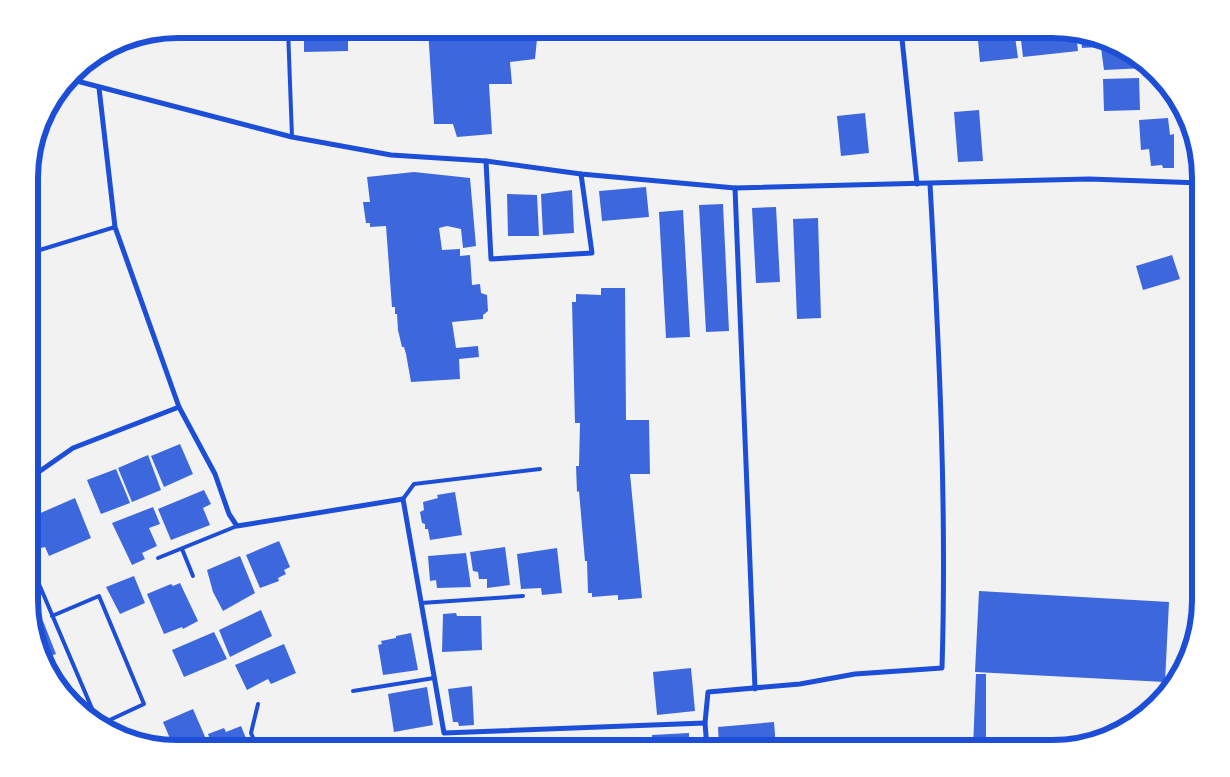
<svg xmlns="http://www.w3.org/2000/svg" width="1230" height="777" viewBox="0 0 1230 777" font-family="'Open Sans',sans-serif">
<rect width="100%" height="100%" fill="#f2f2f2"/>
<g fill="#3d67dc">
<polygon points="304,29 348,29 348,51 304,52"/>
<polygon points="428,29 538,29 535,59 510,62 512,84 489,84 492,134 457,137 453,124 434,124"/>
<polygon points="977,29 1014,29 1018,58 980,62"/>
<polygon points="1031,29 1052,29 1076,33 1078,51 1023,57 1020,32 1032,31"/>
<polygon points="1080,33 1097,36 1099,47 1082,48"/>
<polygon points="1121,47 1135,54 1144,64 1145,68 1104,70 1101,48"/>
<polygon points="1139,78 1140,110 1104,111 1103,79"/>
<polygon points="979,110 983,161 958,162 954,112"/>
<polygon points="865,113 869,153 841,156 837,116"/>
<polygon points="1168,118 1170,135 1174,134 1174,168 1163,168 1162,165 1151,166 1149,149 1141,150 1139,120"/>
<polygon points="414,172 470,178 476,246 463,248 461,229 447,226 439,228 442,250 460,249 460,256 470,255 472,285 480,284 481,293 487,295 488,311 483,315 483,319 452,322 456,348 478,346 479,357 459,359 460,379 411,382 406,354 404,347 402,347 398,330 397,314 395,314 395,307 392,307 386,226 370,227 370,223 366,223 363,202 370,202 367,177"/>
<polygon points="646,187 649,217 602,221 599,191"/>
<polygon points="572,190 574,233 543,235 541,194"/>
<polygon points="507,194 537,195 539,236 508,236"/>
<polygon points="723,204 729,331 706,332 699,205"/>
<polygon points="776,207 780,282 756,283 752,208"/>
<polygon points="683,210 690,337 666,338 659,212"/>
<polygon points="818,218 821,318 797,319 793,219"/>
<polygon points="1172,255 1180,279 1143,290 1136,266"/>
<polygon points="601,288 625,288 626,420 649,420 650,474 630,474 642,598 618,600 618,595 592,597 592,593 588,593 587,561 585,561 579,491 577,492 576,466 579,466 580,423 575,423 572,302 576,302 576,294 601,295"/>
<polygon points="180,444 193,474 164,487 151,456"/>
<polygon points="148,455 161,490 132,502 118,468"/>
<polygon points="116,469 130,503 101,514 87,480"/>
<polygon points="204,490 211,504 203,508 210,525 171,540 158,509"/>
<polygon points="455,492 462,535 430,540 428,529 425,529 425,524 422,523 420,512 424,510 423,502 438,498 437,495"/>
<polygon points="75,498 91,538 49,556 45,547 41,548 34,529 39,525 36,515"/>
<polygon points="153,507 160,524 149,528 157,546 142,553 145,559 132,565 112,523"/>
<polygon points="279,541 290,567 284,570 286,574 278,578 279,581 260,588 246,555"/>
<polygon points="505,547 510,585 487,588 487,579 479,579 478,572 473,571 470,552"/>
<polygon points="557,548 562,593 542,595 541,588 521,589 517,554"/>
<polygon points="466,553 471,587 437,588 436,580 430,581 428,556"/>
<polygon points="240,556 255,593 223,611 213,592 207,570"/>
<polygon points="134,576 145,603 120,614 106,587"/>
<polygon points="180,583 198,621 183,629 182,627 164,634 147,594 171,584 173,586"/>
<polygon points="30,589 39,610 30,614"/>
<polygon points="979,591 1169,602 1165,682 975,672"/>
<polygon points="1190,594 1201,595 1201,609 1187,650"/>
<polygon points="261,610 272,636 230,657 219,630"/>
<polygon points="456,613 457,616 481,616 482,650 442,652 443,614"/>
<polygon points="43,621 56,654 45,658 33,625"/>
<polygon points="214,632 227,659 184,677 172,650"/>
<polygon points="411,633 418,670 383,675 378,645 382,644 381,641 396,638 396,636"/>
<polygon points="284,644 296,673 271,684 268,679 247,690 235,665"/>
<polygon points="691,668 695,711 657,715 653,672"/>
<polygon points="976,674 986,674 986,748 973,748"/>
<polygon points="472,686 474,725 459,726 458,722 453,722 448,689"/>
<polygon points="427,687 433,725 394,732 388,694"/>
<polygon points="193,709 206,739 184,748 174,748 163,722"/>
<polygon points="774,722 776,748 719,748 718,727"/>
<polygon points="241,726 250,748 213,748 208,734 224,728 226,732"/>
<polygon points="689,733 689,739 696,738 697,748 646,748 645,740 652,739 652,735"/>
</g>
<g fill="none" stroke-linecap="round" stroke-linejoin="round">
<g stroke="#1d4ed8" stroke-width="4">
<polyline points="288,29 292,137"/>
<polyline points="789,37 901,33"/>
<polyline points="30,253 115,227"/>
<polyline points="403,499 414,484 540,469"/>
<polyline points="182,549 193,576"/>
<polyline points="158,558 237,526"/>
<polyline points="30,563 99,725"/>
<polyline points="421,603 523,596"/>
<polyline points="52,616 99,596 144,704 99,725"/>
<polyline points="353,691 434,678"/>
<polyline points="896,743 896,748"/>
<polyline points="257,748 251,733 258,704"/>
</g>
<g stroke="#1d4ed8" stroke-width="5">
<polyline points="901,29 917,184"/>
<polyline points="69,79 292,137 391,155 486,161 581,174 735,188 1089,179 1201,183"/>
<polyline points="99,88 115,227 179,407 215,474 229,514 237,526 403,499 444,733 705,723"/>
<polyline points="1178,100 1201,181"/>
<polyline points="486,161 491,259 592,253 581,174"/>
<polyline points="735,188 755,689"/>
<polyline points="30,478 73,448 179,407"/>
<path d="M707,748L705,723L708,692L800,684L855,674L942,668C947,507 939,345 930,184"/>
</g>
</g>
<path d="M0 0H1230V777H0ZM178 38H1052A140 140 0 0 1 1192 178V600A140 140 0 0 1 1052 740H178A140 140 0 0 1 38 600V178A140 140 0 0 1 178 38Z" fill="#fff" fill-rule="evenodd"/>
<path fill="none" stroke="#1d4ed8" stroke-width="6" d="M178 38H1052A140 140 0 0 1 1192 178V600A140 140 0 0 1 1052 740H178A140 140 0 0 1 38 600V178A140 140 0 0 1 178 38Z"/>
</svg>
